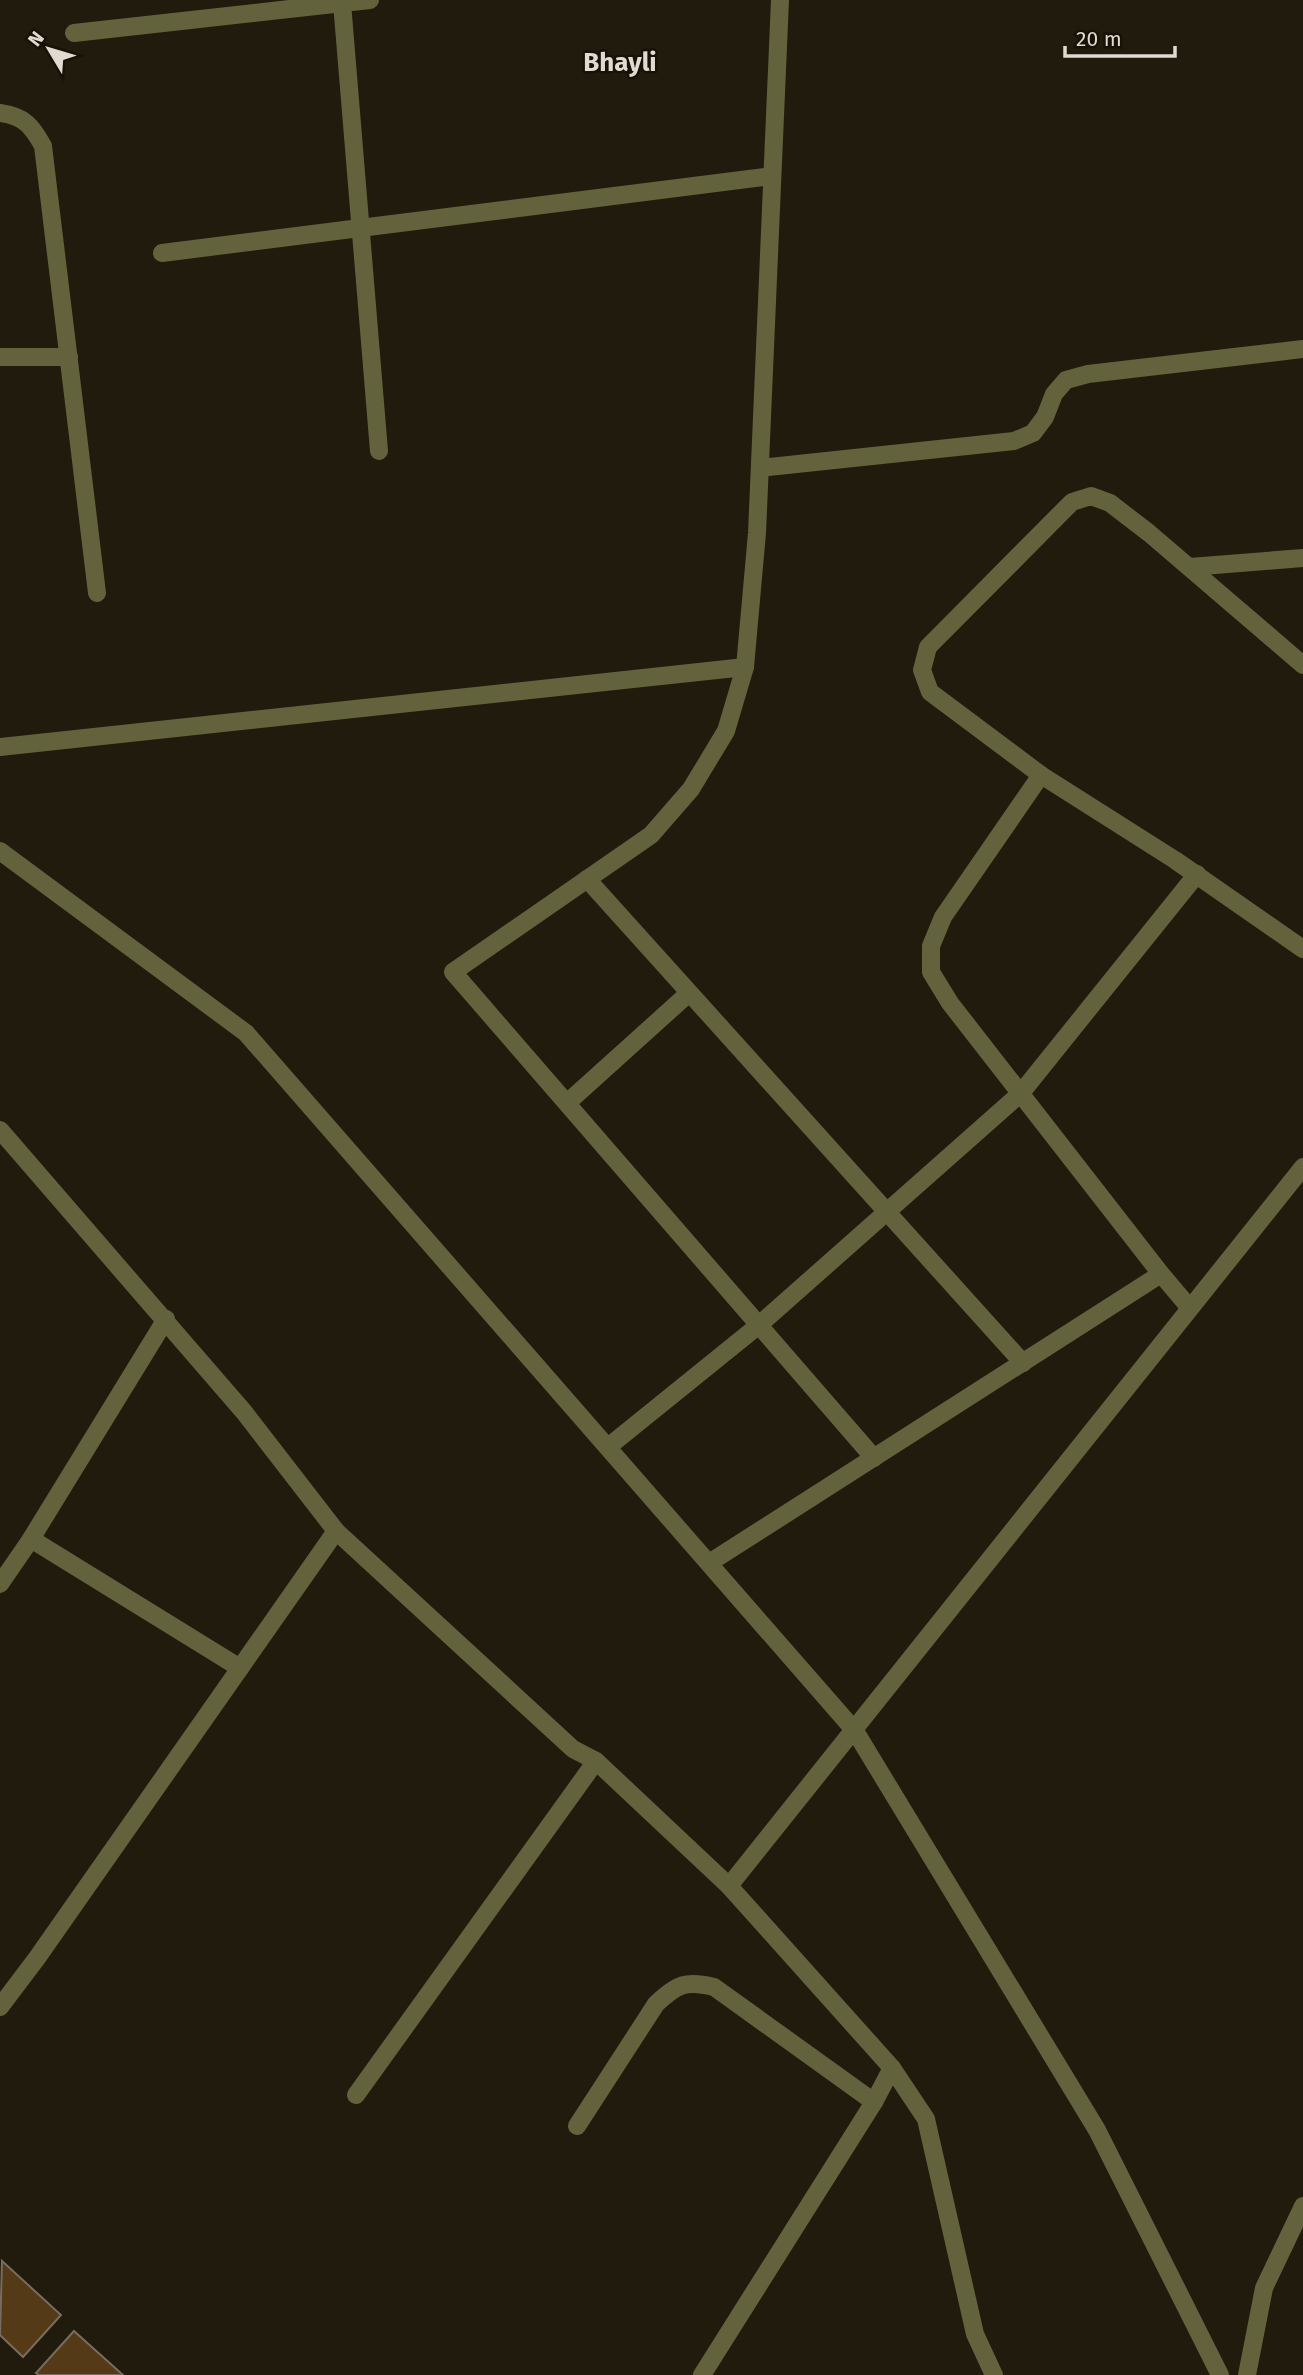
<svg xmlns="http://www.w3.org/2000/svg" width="1303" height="2375" viewBox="0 0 1303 2375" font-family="'Fira Sans',sans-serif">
<rect width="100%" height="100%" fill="#201b0d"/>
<g fill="#543a17" stroke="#786c5e" stroke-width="2">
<polygon points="2,2261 61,2315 23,2357 0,2335"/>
<polygon points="74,2331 123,2375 39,2375 36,2373"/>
</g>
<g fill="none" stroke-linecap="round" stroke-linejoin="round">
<g stroke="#62623c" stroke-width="18">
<polyline points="780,0 757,533 745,667 726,731 691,789 651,835 453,972 874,1458"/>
<polyline points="342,3 379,451"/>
<polyline points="74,33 370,0"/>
<path d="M0,113C24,116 32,126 43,146L97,593"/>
<polyline points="162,253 772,176"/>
<polyline points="0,357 69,357"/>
<polyline points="760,468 1014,441 1033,433 1045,417 1054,394 1066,380 1088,374 1303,349"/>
<polyline points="1190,567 1303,558"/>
<polyline points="1303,665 1149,533 1110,503 1091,496 1072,502 928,647 922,670 930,692 1041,775 1175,860 1303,949"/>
<polyline points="0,747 745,667"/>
<polyline points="1041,775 943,917 931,946 931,972 950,1003 1161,1274 1189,1307"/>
<polyline points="0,851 246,1033 855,1731 1097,2130 1220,2375"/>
<polyline points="587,879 1023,1363"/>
<polyline points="567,1103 689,993"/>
<polyline points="0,1130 244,1412 336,1531 573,1749 596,1761 729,1886 892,2068 926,2119 975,2334 994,2375"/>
<polyline points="608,1447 759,1325 1021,1093 1197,874"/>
<polyline points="31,1539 240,1668"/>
<polyline points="709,1563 1161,1274"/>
<polyline points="0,1584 31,1539 166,1319"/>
<polyline points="729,1886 1303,1167"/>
<polyline points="0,2007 37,1958 336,1531"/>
<polyline points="356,2095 596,1761"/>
<path d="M577,2126L656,2004C677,1984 686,1980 714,1987L874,2102"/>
<polyline points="702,2375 874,2102 892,2068"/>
<polyline points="1247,2375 1264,2288 1303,2206"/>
</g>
</g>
<g text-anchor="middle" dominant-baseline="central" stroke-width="5" stroke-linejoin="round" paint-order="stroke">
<g font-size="26" font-weight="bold" fill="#dfdbd2" stroke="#171205">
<text x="620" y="62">Bhayli</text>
</g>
</g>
<g transform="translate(49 49) rotate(308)" stroke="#171205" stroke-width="5" paint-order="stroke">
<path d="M0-5L12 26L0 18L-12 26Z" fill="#dfdbd2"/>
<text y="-10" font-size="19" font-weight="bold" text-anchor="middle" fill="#dfdbd2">N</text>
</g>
<path d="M1065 46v10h110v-10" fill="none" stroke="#dfdbd2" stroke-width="3.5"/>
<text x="1076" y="46" font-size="21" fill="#dfdbd2" stroke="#171205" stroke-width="5" paint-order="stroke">20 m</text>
</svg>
